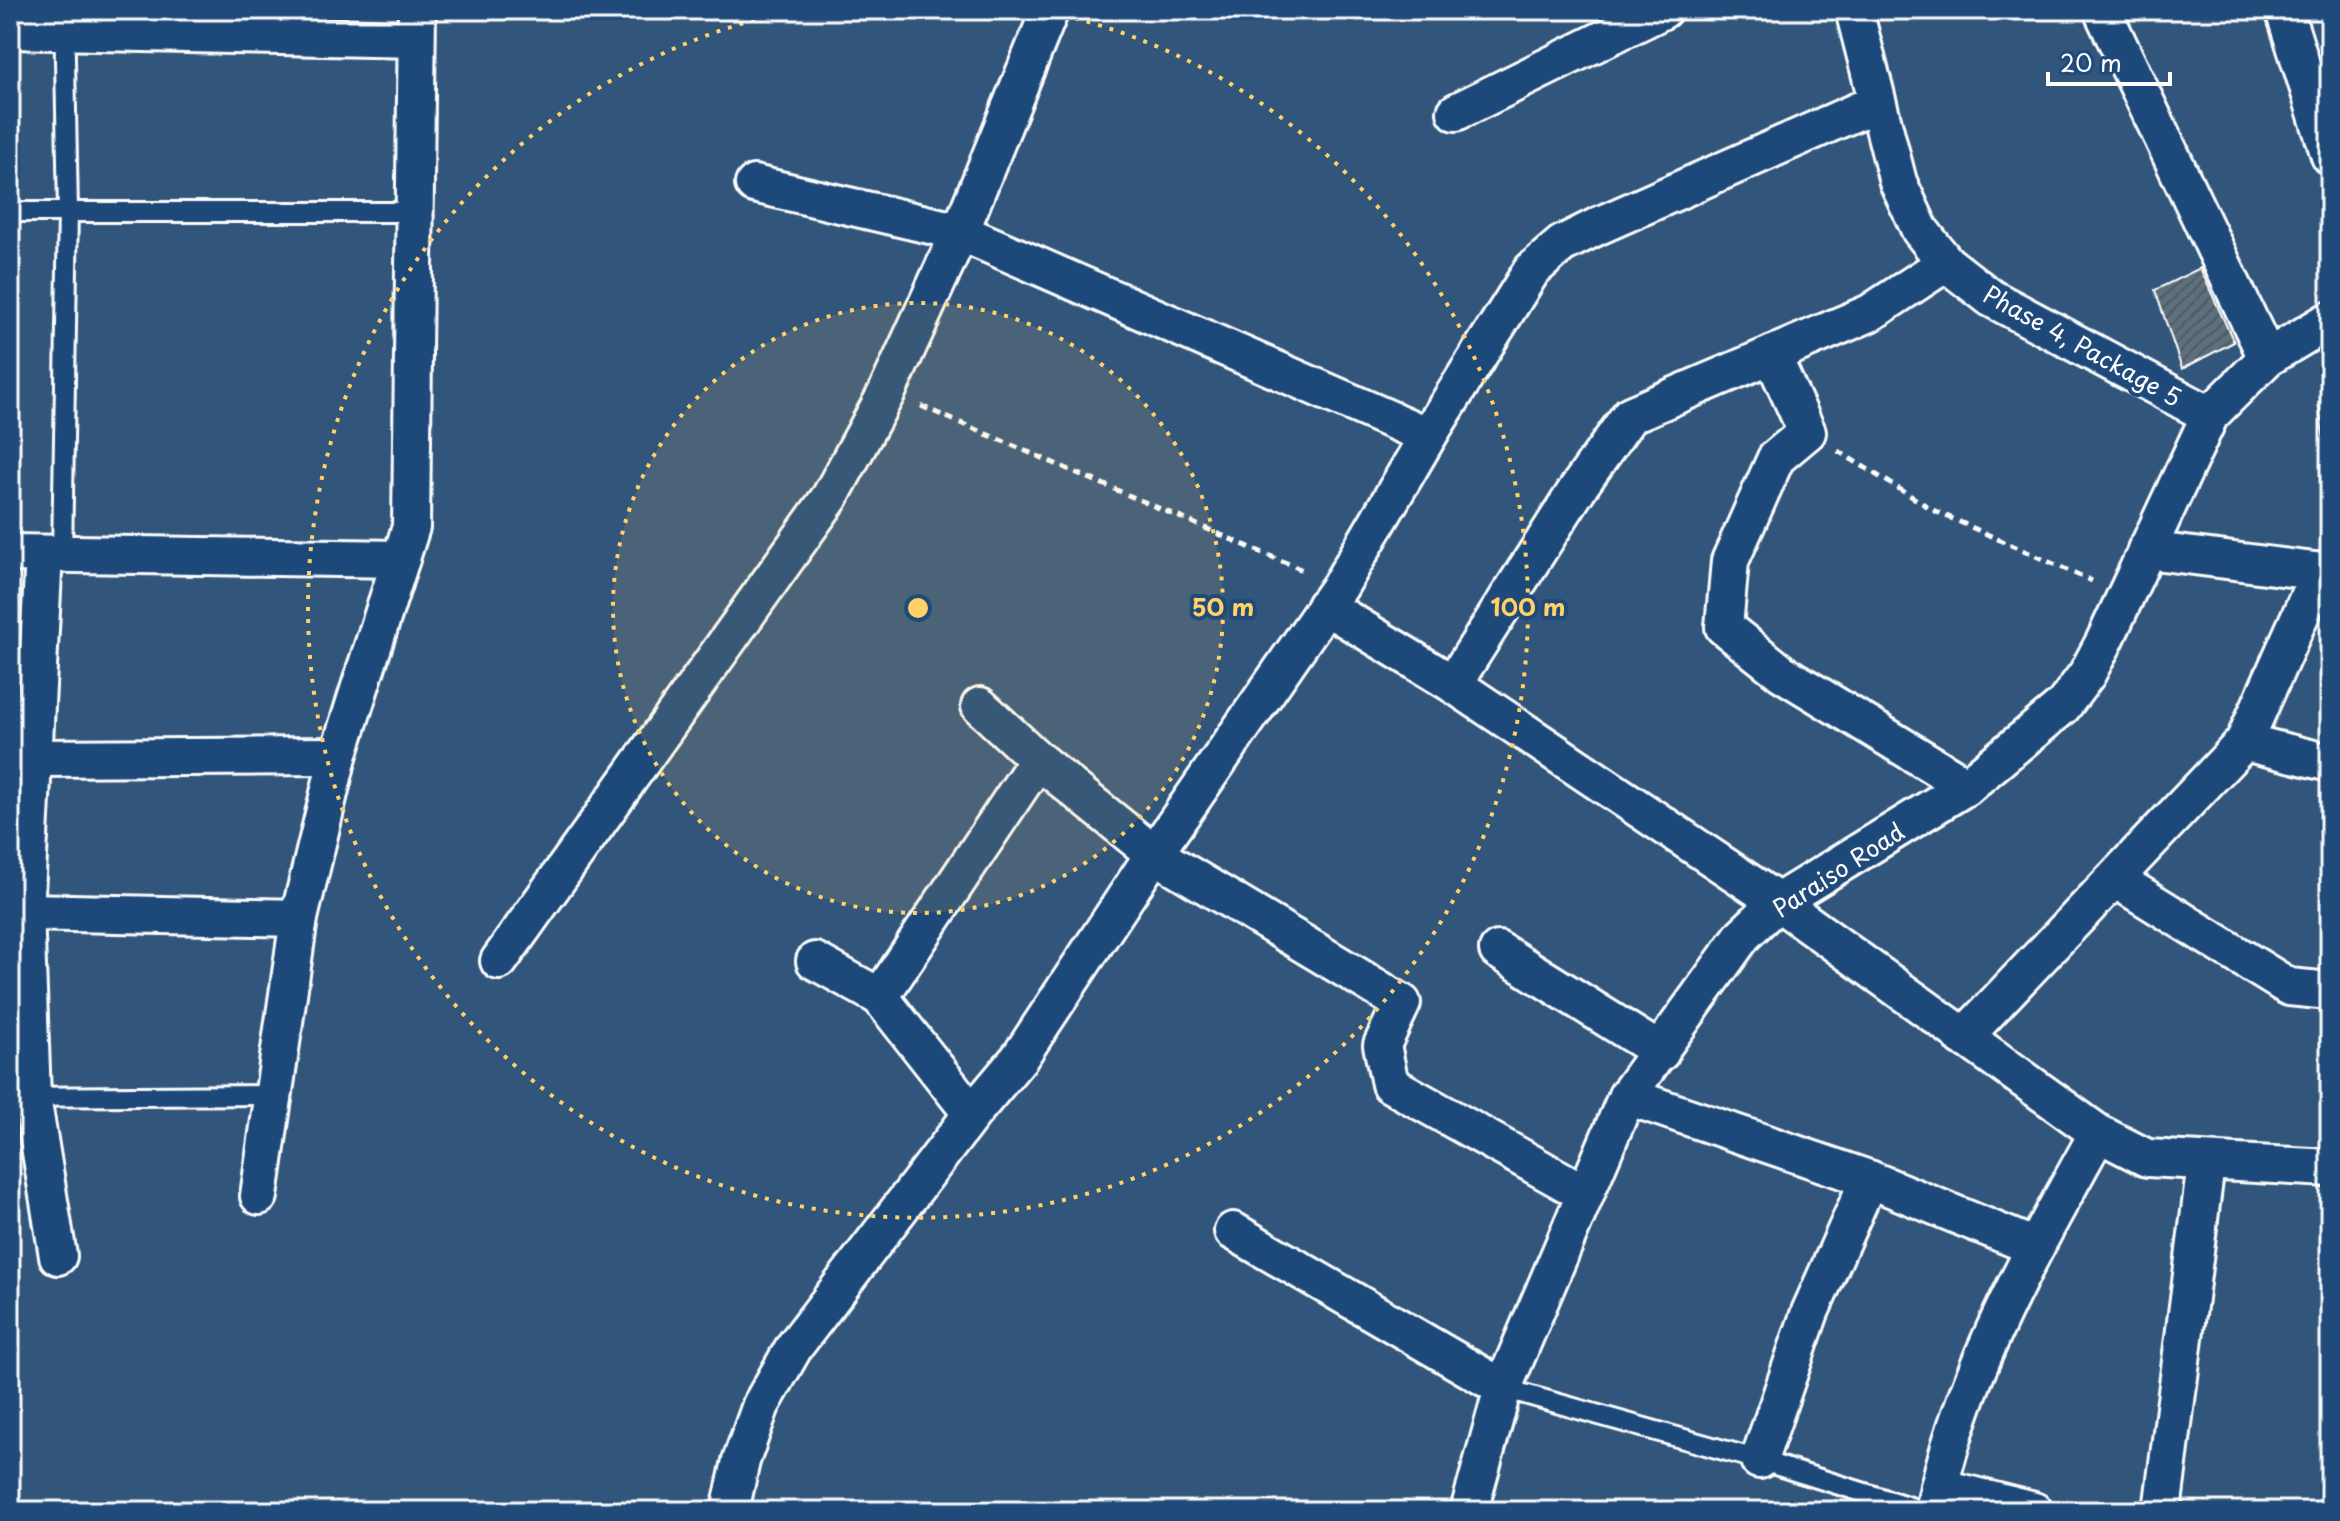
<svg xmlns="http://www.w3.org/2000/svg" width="2340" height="1521" viewBox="0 0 2340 1521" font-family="'Playpen Sans',sans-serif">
<defs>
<pattern id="building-hatch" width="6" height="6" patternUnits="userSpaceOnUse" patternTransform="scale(2)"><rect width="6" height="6" fill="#5d6f7e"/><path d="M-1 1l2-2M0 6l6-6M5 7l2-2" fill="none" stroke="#52585e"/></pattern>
</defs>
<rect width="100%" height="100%" fill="#32557b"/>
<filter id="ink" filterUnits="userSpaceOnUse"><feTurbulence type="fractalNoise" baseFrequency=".0125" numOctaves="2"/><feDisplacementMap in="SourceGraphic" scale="16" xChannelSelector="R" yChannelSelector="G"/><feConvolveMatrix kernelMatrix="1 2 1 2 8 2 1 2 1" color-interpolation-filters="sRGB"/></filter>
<g filter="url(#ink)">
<g fill="url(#building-hatch)" stroke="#fff" stroke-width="2">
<polygon points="2200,268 2234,342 2182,369 2155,290"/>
<polygon points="2330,398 2330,478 2318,402"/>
</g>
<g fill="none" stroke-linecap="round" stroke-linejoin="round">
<defs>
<g id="service">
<polyline points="10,212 412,212"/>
<polyline points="62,554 68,211 64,10"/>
<polyline points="10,1097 275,1095"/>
<polyline points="1503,1388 1759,1460 1923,1511"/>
</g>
<g id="minor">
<polyline points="1854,10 1898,182 1920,230 1946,263 1991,298 2210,415"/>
<polyline points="2102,10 2267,358"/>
<polyline points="2284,10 2330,156"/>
<polyline points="10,30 416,39"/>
<polyline points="1456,112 1663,10"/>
<polyline points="754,184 960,232 1428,436"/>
<polyline points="1772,355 1807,432 1776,458 1730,561 1724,627 1782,673 1967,786"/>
<polyline points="2146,550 2330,573"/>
<polyline points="10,553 401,559"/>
<polyline points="44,554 25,912 32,1097 58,1256"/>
<polyline points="1325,606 1453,684 1778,902 2098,1133 2147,1158 2330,1168"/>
<polyline points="1453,684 1578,488 1630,415 1870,313 1946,263"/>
<polyline points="980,706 1038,760 1154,854 1402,1003 1382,1045 1390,1084 1584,1193"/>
<polyline points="2244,742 2330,763"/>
<polyline points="35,758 338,756"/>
<polyline points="2115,879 2289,987 2330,991"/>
<polyline points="25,912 299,918"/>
<polyline points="1498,950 1661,1052"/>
<polyline points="499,961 830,497 887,392 960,232 1050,10"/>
<polyline points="815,961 880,997 972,1114"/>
<polyline points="880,997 1038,760"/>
<polyline points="1963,1038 2244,742 2320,571"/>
<polyline points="1627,1096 1869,1179 2035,1247"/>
<polyline points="259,1196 299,918 338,756 411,527 417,10"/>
<polyline points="1233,1231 1503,1388"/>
<polyline points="1759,1460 1810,1312 1869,1179"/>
<polyline points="1939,1487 2034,1511"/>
<polyline points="730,1511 741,1461 761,1405 794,1347 972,1114 1020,1057 1154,854 1340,586 1428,436 1532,270 1562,244 1598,226 1876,103"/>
<polyline points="1469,1511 1503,1388 1627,1096 1743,935 1778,902 1967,786 2063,706 2087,674 2104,642 2210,415 2267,358 2330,320"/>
<path d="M1934,1511C1960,1375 2032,1253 2098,1133"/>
<polyline points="2162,1511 2206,1164"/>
</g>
</defs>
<use href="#service" stroke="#fff" stroke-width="24"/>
<use href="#minor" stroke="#fff" stroke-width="42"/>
<g stroke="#fff" stroke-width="5" stroke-dasharray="8 6" stroke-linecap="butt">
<polyline points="921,406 1305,571"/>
<polyline points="1838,451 1935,511 2092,581"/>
</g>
<use href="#service" stroke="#1f4a7a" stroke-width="18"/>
<use href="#minor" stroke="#1f4a7a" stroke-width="36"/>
</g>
</g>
<circle cx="918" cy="608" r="305" fill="#ffd166" fill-opacity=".12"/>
<g fill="none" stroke="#ffd166" stroke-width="4" stroke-dasharray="4 8">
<circle cx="918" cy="608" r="305"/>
<path d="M1040 10A610 610 0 1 1 796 10"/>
</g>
<g text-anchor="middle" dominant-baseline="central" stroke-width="8" stroke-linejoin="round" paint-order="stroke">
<g font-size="24" fill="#fff" stroke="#1f4a7a">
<text transform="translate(2083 345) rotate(29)">Phase 4, Package 5</text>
<text transform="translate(1838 869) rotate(-33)">Paraiso Road</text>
</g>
</g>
<circle cx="918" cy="608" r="12" fill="#ffd166" stroke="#1f4a7a" stroke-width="4"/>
<g font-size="24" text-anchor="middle" font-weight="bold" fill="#ffd166" stroke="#1f4a7a" stroke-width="8" stroke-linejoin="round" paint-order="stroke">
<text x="1223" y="616">50 m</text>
<text x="1528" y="616">100 m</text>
</g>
<rect width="2340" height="1521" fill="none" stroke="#1f4a7a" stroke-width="40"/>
<rect x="20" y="20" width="2300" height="1481" fill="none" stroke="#fff" stroke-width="3" filter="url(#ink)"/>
<path d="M2048 72v12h122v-12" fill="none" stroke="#ffffff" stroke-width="4"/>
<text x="2060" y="72" font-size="24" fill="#ffffff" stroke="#1f4a7a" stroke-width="6" paint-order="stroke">20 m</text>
</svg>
